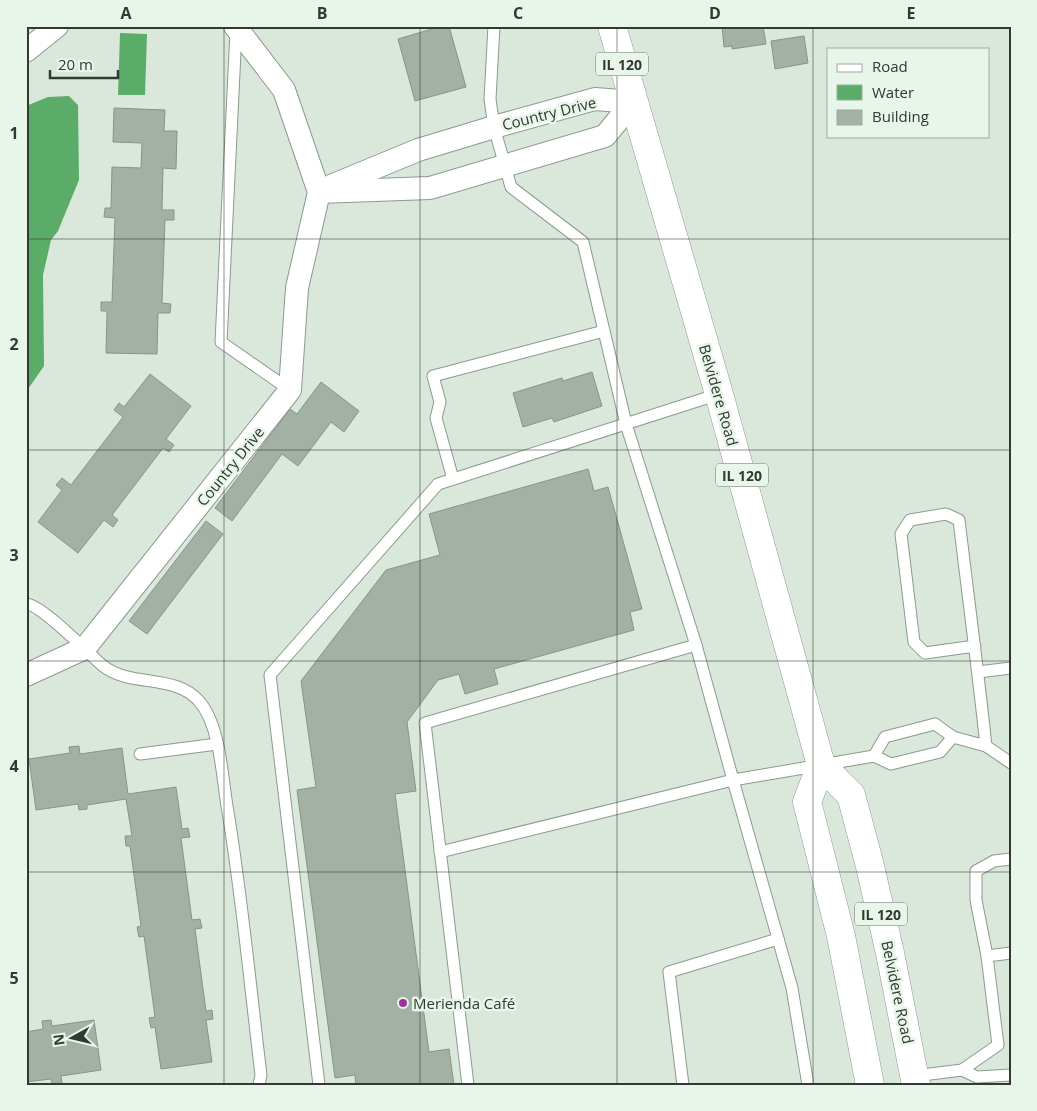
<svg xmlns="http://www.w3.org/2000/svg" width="1037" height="1111" viewBox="0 0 1037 1111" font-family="'Open Sans',sans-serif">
<rect width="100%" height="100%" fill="#dae8db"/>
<g fill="#5cac69">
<polygon points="120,33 147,34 145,95 118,95"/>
<polygon points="69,96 78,105 79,180 58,231 51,240 43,275 44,366 26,392 26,106 48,97"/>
</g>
<g fill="#a3b1a4" stroke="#879488">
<polygon points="442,26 449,26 466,87 415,101 398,39"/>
<polygon points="722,26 763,26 766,44 732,49 732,46 724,47"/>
<polygon points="804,36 808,63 775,69 771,41"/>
<polygon points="114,108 165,110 164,131 177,131 176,169 163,168 162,210 174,210 174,220 165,220 162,303 171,304 170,313 158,313 157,354 106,353 107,311 101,311 101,302 112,302 115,218 104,217 105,208 111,208 112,167 141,168 142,143 113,142"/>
<polygon points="592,372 602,406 554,422 552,418 523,427 513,393 562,378 563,381"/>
<polygon points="150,374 191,406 166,439 174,445 169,452 163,448 112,515 118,520 113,527 104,520 78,553 38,522 62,490 56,485 62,478 71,485 123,417 114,410 119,403 124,407"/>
<polygon points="321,382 359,411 344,432 331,422 298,466 282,454 232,521 215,508 290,409 297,414"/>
<polygon points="588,469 594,491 608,487 642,609 630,612 634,630 494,669 498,684 465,694 459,674 438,680 407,722 416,791 395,794 429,1052 449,1049 454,1085 356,1085 355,1075 335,1078 297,790 316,787 301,681 386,570 440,555 429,514"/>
<polygon points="206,521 223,534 147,634 129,621"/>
<polygon points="79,746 80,754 122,748 128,794 176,787 182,829 188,828 190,837 181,838 192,920 200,919 202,928 195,929 206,1011 212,1010 213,1019 206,1020 212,1062 161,1069 155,1027 151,1028 149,1018 155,1017 144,936 139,937 137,927 141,926 130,846 126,846 125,836 132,836 126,799 87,805 87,809 79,810 78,804 36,810 29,759 70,753 69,747"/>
<polygon points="51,1020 52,1026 94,1020 101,1070 61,1076 62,1083 52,1084 51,1079 26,1082 26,1032 43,1029 42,1021"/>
</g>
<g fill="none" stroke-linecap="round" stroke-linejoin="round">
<defs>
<g id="lane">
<polyline points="494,26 490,99 494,127 511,187 583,242 626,424 696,645"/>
<polyline points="236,31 221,342 290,390"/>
<polyline points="453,479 436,418 440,402 433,376 604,331"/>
<path d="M26,604C41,604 88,653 102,665C129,688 174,673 199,701C220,725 222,775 227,806C242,895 250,985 261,1075L259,1085"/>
<polyline points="978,672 1011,668"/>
<polyline points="986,746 1011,763"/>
<polyline points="140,754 217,744"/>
<path d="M874,756L885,737L935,724L953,737L986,746C978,671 968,595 959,520L946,514L910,520L901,534L914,642L925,653L975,646"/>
<polyline points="440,852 733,780 792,988 808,1085"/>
<polyline points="987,956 976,900 976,871 994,861 1011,859"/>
<polyline points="962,1070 977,1077 1011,1075"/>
<polyline points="914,1076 962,1070 998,1045 987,956 1011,953"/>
<polyline points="319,1085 270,675 438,484 719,394"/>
<polyline points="468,1085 425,723 696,645 733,780 874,756 891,764 940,752 953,737"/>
<polyline points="683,1085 669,972 778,939"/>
</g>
<g id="street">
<polyline points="26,51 57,26"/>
<polyline points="331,186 418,150 494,127 595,99 633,102"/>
<polyline points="319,192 430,188 605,136 633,102"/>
<polyline points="26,675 85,648 290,390 297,288 319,192 284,90 235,26"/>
</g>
<g id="primary">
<polyline points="612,26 719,394 821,765 851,795 869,862 890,953 916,1085"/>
<polyline points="821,765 807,802 841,936 870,1085"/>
</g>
</defs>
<use href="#lane" stroke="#8c9a8d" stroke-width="13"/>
<use href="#street" stroke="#8c9a8d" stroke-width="24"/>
<use href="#primary" stroke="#8c9a8d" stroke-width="29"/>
<use href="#lane" stroke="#fff" stroke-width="11"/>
<use href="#street" stroke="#fff" stroke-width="22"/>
<use href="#primary" stroke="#fff" stroke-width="28"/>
</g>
<path fill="none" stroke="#323832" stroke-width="1" stroke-opacity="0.55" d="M224,26V1085M420,26V1085M617,26V1085M813,26V1085M26,239H1011M26,450H1011M26,661H1011M26,872H1011"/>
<circle fill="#9a359b" stroke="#e7f6e8" stroke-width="2" cx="403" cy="1003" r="5"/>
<g text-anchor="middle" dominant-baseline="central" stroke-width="5" stroke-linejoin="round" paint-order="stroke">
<g fill="#e7f6e8" stroke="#687169" stroke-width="1">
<rect x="596" y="52.5" width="52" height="23" rx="4"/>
<rect x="716" y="463.5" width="52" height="23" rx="4"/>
<rect x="855" y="902.5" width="52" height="23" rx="4"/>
</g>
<g font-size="14" font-weight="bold" fill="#323832">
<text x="622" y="64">IL 120</text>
<text x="742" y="475">IL 120</text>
<text x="881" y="914">IL 120</text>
</g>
<g font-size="15" fill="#323832" stroke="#e7f6e8">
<text transform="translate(549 113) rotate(-14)">Country Drive</text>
<text transform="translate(719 395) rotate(74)">Belvidere Road</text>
<text transform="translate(230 466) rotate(-51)">Country Drive</text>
<text transform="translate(898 992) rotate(78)">Belvidere Road</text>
</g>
<g font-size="15" fill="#323832" stroke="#e7f6e8" text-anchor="start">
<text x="413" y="1003">Merienda Café</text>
</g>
</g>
<rect width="1037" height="1111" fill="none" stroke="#e7f6e8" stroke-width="55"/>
<rect x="827" y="48" width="162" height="90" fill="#e7f6e8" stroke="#9faa9f"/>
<rect x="837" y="64" width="25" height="8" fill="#ffffff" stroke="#9faa9f"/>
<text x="872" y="72" font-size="15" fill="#323832">Road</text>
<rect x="837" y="85" width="25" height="15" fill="#5cac69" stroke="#9faa9f"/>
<text x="872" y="98" font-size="15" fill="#323832">Water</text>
<rect x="837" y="110" width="25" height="15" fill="#a3b1a4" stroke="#9faa9f"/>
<text x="872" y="122" font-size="15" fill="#323832">Building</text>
<g transform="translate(72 1038) rotate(262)" stroke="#e7f6e8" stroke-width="4" paint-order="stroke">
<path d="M0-4L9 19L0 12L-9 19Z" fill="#323832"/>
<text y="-8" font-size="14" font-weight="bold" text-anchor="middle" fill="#323832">N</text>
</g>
<path d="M50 70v8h68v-8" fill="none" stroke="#323832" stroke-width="2.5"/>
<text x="58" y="70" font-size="15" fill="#323832" stroke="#e7f6e8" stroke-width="4" paint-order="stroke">20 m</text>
<rect x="28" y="28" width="982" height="1056" fill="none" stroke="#323832" stroke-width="2"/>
<g font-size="16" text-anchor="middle" font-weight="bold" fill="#323832">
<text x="126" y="19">A</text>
<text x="322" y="19">B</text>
<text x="518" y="19">C</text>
<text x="715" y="19">D</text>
<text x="911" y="19">E</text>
<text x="14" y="139">1</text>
<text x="14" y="350">2</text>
<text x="14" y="561">3</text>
<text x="14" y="772">4</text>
<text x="14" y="984">5</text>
</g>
</svg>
